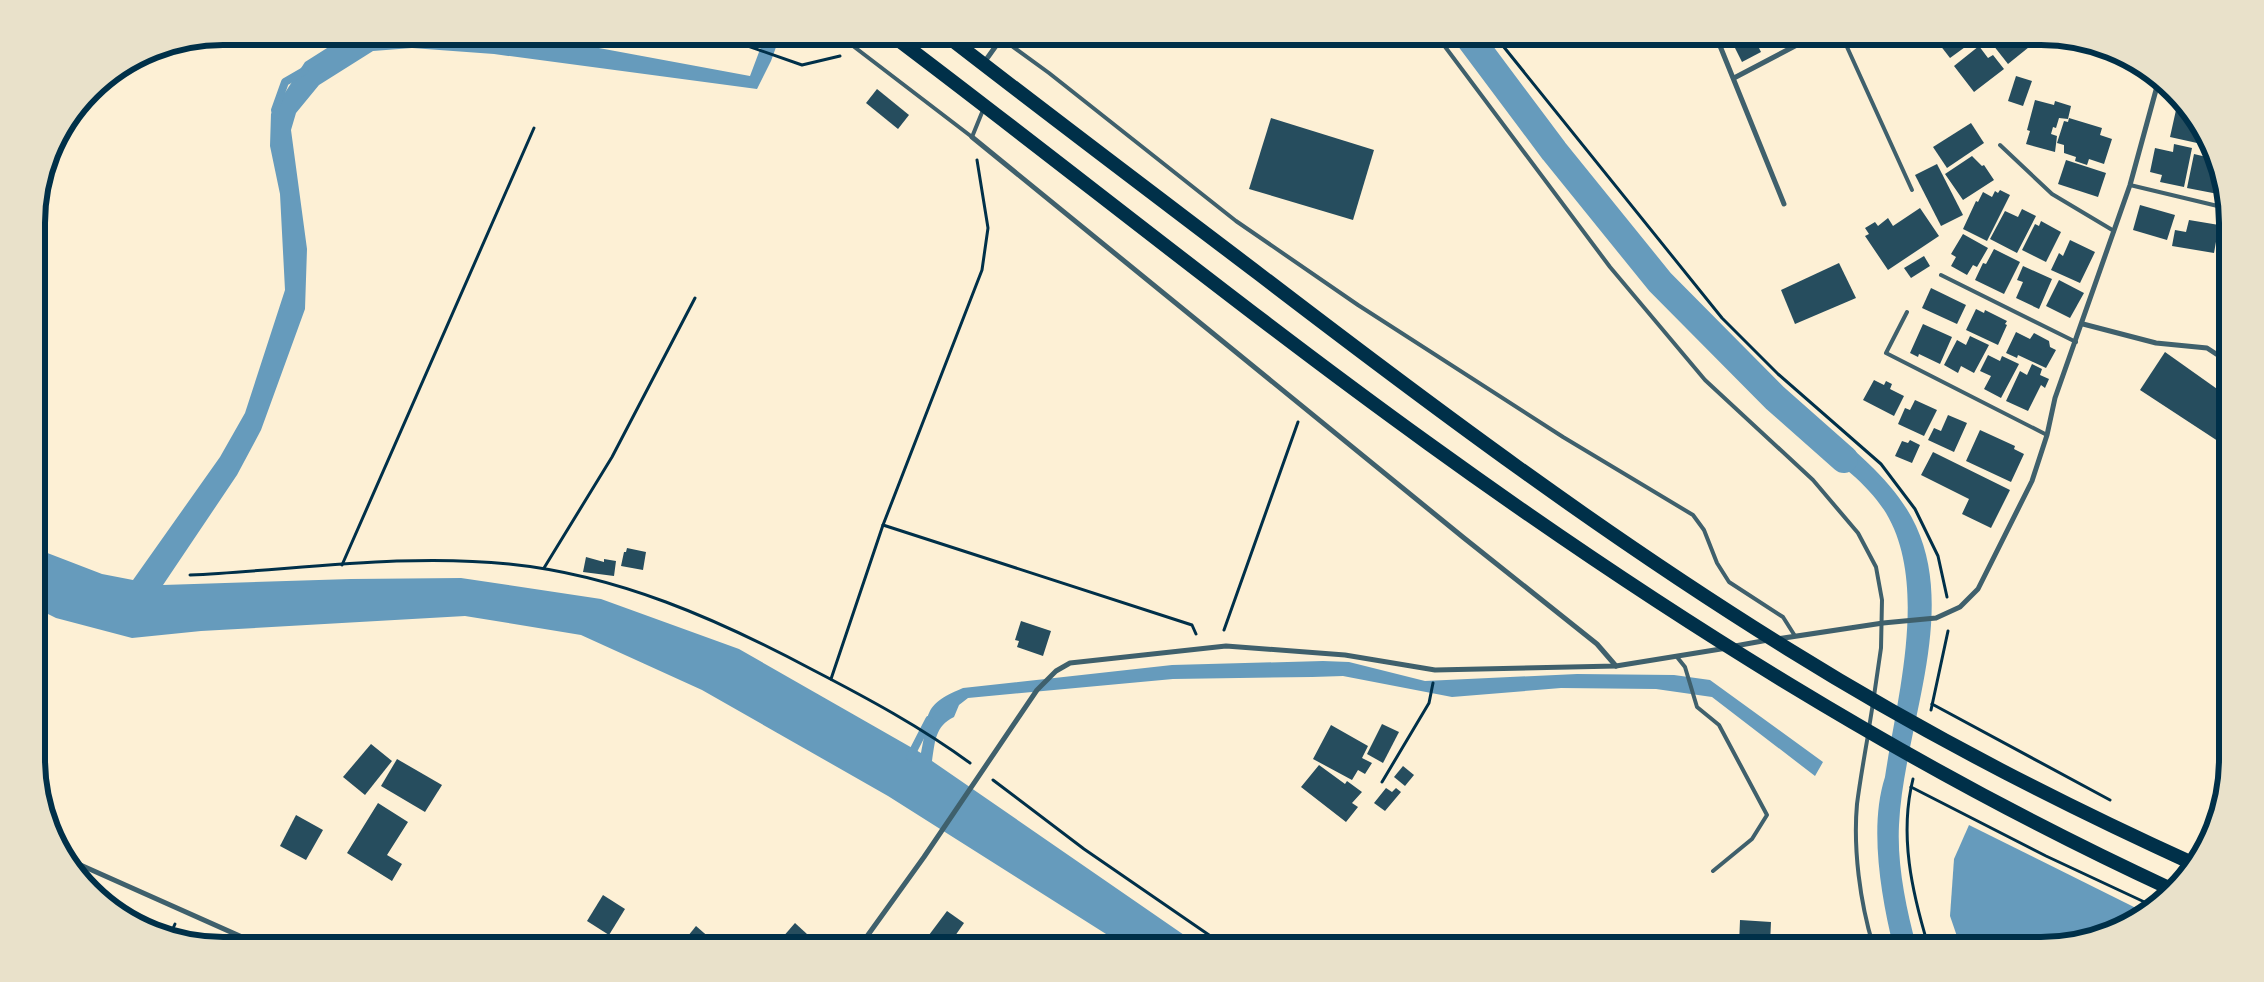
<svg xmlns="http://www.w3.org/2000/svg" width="2264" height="982" viewBox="0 0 2264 982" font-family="'Noto Serif',serif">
<rect width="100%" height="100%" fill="#fdf0d5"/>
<g fill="#669bbc">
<path d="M346,36H534L750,76L765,36H780L771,61L757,89L494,54L412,48L373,51L319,85L296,113L291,130L307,249L305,309L261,430L237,475L163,585L351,579L461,578L601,599L739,649L921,753C930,714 920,706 963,688L1172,665L1323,661L1349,662L1425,681L1577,674L1674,675L1710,680L1823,762L1815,776L1712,697L1656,689L1561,688L1452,697L1343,676L1312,677L1173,679L968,698L959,705L954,717C935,726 935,742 932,761L1200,946H1125L888,796L702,690L581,635L465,616L201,631L132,638L56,618L38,609L37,549L102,574L133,580L220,457L245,413L285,290L280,194L270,146L271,114L305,62Z"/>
<path d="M1823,423C1858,454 1896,483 1916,526C1958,617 1903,731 1899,825C1897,865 1906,907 1916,945H1893C1881,896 1869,826 1885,777C1897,697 1929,585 1886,513C1868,484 1839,463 1812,443Z"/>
<polygon points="1969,825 2146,913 2101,936 2053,945 1960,945 1950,916 1954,859"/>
</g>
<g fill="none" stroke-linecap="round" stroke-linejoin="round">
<g stroke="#669bbc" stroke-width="8">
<polyline points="276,115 275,110 285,82 304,71"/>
<polyline points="910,757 929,720"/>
</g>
<polyline stroke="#669bbc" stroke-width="28" points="1468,36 1554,151 1660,282 1775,398 1844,459"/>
</g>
<g fill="#264d5e">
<polygon points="1729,36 1753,36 1761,52 1742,62"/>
<polygon points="1933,36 1967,36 1972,42 1950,58"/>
<polygon points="1986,36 2038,36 2040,38 2008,64"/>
<polygon points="1979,46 1988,58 1993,55 2004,69 1974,92 1954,66"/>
<polygon points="2016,76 2032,81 2023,106 2008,101"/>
<polygon points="877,89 909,115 898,129 866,103"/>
<polygon points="2035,100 2054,105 2055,101 2071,106 2068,119 2059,118 2056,128 2053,127 2051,134 2057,136 2055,152 2026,144 2030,131 2027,130"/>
<polygon points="2176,110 2189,113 2190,110 2200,129 2197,143 2170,137"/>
<polygon points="1271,118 1374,150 1353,220 1249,189"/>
<polygon points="2069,118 2102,128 2100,135 2112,139 2104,164 2089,159 2087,165 2075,161 2076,157 2064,153 2064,145 2057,143 2064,121 2068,122"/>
<polygon points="1971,123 1984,143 1947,168 1933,147"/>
<polygon points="2174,144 2192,148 2184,187 2160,182 2162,175 2150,172 2155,148 2173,152"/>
<polygon points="2194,154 2215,159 2214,162 2217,163 2221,180 2218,194 2187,188"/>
<polygon points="1972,156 1982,166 1984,165 1994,180 1963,200 1945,174"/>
<polygon points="2066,160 2106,173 2098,197 2058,184"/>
<polygon points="1937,164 1963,215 1941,226 1915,175"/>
<polygon points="2000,190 2010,195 1987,241 1963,229 1976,201 1978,202 1983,192 1992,197 1995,191 1998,193"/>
<polygon points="2140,205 2175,215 2167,240 2133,230"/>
<polygon points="1920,208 1939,236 1888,270 1865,236 1869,234 1865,228 1875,222 1878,226 1888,218 1893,226"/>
<polygon points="2022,209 2036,216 2017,253 1990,239 2005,211 2018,217"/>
<polygon points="2189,220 2219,225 2214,253 2172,246 2175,230 2186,232"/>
<polygon points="2041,221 2061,232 2046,262 2022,250 2035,224 2039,226"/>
<polygon points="1963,234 1988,248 1977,267 1973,265 1967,275 1951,266 1956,257 1951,254"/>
<polygon points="2070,240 2095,252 2080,283 2051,270 2059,253 2063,256"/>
<polygon points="1994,249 2020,262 2004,294 1975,280 1983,263 1986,264"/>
<polygon points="1924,256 1930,266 1911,278 1904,268"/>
<polygon points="1839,263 1856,298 1795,324 1781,290"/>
<polygon points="2023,266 2052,279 2039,309 2016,298 2023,282 2017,280"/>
<polygon points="2059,280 2084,293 2070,318 2046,306"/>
<polygon points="1931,288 1966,305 1957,324 1922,308"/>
<polygon points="1976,309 1984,313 1985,310 2007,321 2005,324 2007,325 1998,345 1966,330"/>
<polygon points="1923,324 1952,337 1940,364 1919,354 1918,357 1910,353"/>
<polygon points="2016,332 2030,339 2034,333 2049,341 2050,347 2056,350 2046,368 2018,355 2017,358 2006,353"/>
<polygon points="1970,336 1989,345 1974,373 1961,366 1958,373 1944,365 1957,340 1966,345"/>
<polygon points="2165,352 2227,396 2227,447 2140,390"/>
<polygon points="1988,355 2000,361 2002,356 2019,364 2001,398 1984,389 1991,376 1980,371"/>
<polygon points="2032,364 2042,369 2040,375 2049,379 2045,388 2041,385 2028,411 2006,401 2020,371 2027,375"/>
<polygon points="1874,380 1884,385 1886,381 1892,384 1890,389 1904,396 1894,416 1863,400"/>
<polygon points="1915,400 1937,410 1924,436 1898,424 1905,408 1910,410"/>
<polygon points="1948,415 1967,423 1954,452 1928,440 1934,428 1941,431"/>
<polygon points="1980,430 2015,446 2014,449 2024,454 2011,482 1966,461"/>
<polygon points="1910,440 1920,445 1912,463 1895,456 1902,441 1908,443"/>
<polygon points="1933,452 2010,490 1991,528 1962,514 1969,499 1921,475"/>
<polygon points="627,548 646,552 643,570 621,566 624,552 626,552"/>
<polygon points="586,557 604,562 604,559 616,561 614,576 583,572"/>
<polygon points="1021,621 1051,631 1043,656 1017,647 1019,641 1015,640"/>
<polygon points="1382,724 1399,732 1383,763 1367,754"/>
<polygon points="1331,725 1368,746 1362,758 1372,763 1365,774 1358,770 1352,780 1313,759"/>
<polygon points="371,744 392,761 365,795 343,777"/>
<polygon points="397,759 442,785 425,812 381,786"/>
<polygon points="1319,765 1345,784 1347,781 1362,792 1352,803 1358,807 1346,822 1301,787"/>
<polygon points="1403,766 1414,775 1405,786 1394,777"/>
<polygon points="1386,788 1392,792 1396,788 1401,792 1385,811 1374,803"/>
<polygon points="378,803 408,822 387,855 402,864 392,881 347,853"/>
<polygon points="296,815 323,830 306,860 280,846"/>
<polygon points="603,895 625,909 609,935 587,921"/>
<polygon points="947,911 964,923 948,946 944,946 929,935"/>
<polygon points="1740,920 1771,922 1770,943 1793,945 1739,945"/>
<polygon points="795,923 820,946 775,946"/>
<polygon points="696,926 719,946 680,946"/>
<polygon points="635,934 650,946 626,946"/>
</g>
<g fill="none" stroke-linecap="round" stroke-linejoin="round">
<g stroke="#003049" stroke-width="3">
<polyline points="719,36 802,65 840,56"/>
<polyline points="1495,36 1722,318 1778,374 1881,464 1915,509 1938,556 1947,597"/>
<polyline points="883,525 1192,625 1196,634"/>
<polyline points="342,565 534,128"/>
<polyline points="544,568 612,457 695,298"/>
<path d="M190,575C295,570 403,553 509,564C618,575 717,619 813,670C867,698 921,727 970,763"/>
<polyline points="1224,630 1298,422"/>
<polyline points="831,679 883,525 982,270 988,228 977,160"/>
<polyline points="1932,704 2110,800"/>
<polyline points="1931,710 1948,631"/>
<path d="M1913,779C1899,835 1912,892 1928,945"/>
<polyline points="993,780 1084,849 1225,946"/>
<polyline points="1382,782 1429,703 1433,683"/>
<polyline points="1911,787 2046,856 2153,906"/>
<polyline points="170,935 175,924"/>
</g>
<g stroke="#3f606c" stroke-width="4">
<polyline points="840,36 972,137 983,110"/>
<polyline points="998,36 1049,73 1236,221 1358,305 1563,437 1693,515 1704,530 1717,563 1729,582 1783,617 1795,636"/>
<polyline points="1437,36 1610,267 1705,380 1813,480 1858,533 1876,567 1882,600 1881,648 1874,696"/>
<polyline points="1842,36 1912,190"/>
<polyline points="2000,145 2052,194 2114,231"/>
<polyline points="2130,185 2226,208"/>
<polyline points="1941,275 2076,342"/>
<polyline points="1907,312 1886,353 2047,435"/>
<polyline points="1677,657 1685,667 1697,707 1719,725 1767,815 1752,839 1713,871"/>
<polyline points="1869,728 1873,703"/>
<path d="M1868,735C1864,758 1860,781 1857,804C1853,849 1860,902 1873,945"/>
</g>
<g stroke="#3f606c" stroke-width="5">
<polyline points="1716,36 1784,204"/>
<polyline points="983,64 1003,36"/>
<polyline points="1734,78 1814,36"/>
<polyline points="972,137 1464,538 1597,644 1616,666"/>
<polyline points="2083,324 2156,343 2207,348 2227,361"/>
<polyline points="1777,639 1883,623 1936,618 1960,607 1978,589 2032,481 2047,435 2055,398 2130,185 2159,79"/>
<polyline points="1735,646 1768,640"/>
<polyline points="67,859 262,946"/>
<polyline points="860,946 924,857 1037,690 1056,671 1070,663 1226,646 1345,655 1435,670 1616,666 1727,648"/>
</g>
<g stroke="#003049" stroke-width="14">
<path d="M893,36C1072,171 1247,313 1429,444C1663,613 1909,768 2171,889"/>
<path d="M947,36C1050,116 1155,195 1259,274C1430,405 1604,535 1788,649C1918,730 2055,801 2194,864"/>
</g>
</g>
<path d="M0 0H2264V982H0ZM223 45H2041A178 178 0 0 1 2219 223V759A178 178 0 0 1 2041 937H223A178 178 0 0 1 45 759V223A178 178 0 0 1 223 45Z" fill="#e9e1ca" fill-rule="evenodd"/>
<path fill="none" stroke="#003049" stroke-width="6" d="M223 45H2041A178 178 0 0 1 2219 223V759A178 178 0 0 1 2041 937H223A178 178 0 0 1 45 759V223A178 178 0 0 1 223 45Z"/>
</svg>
